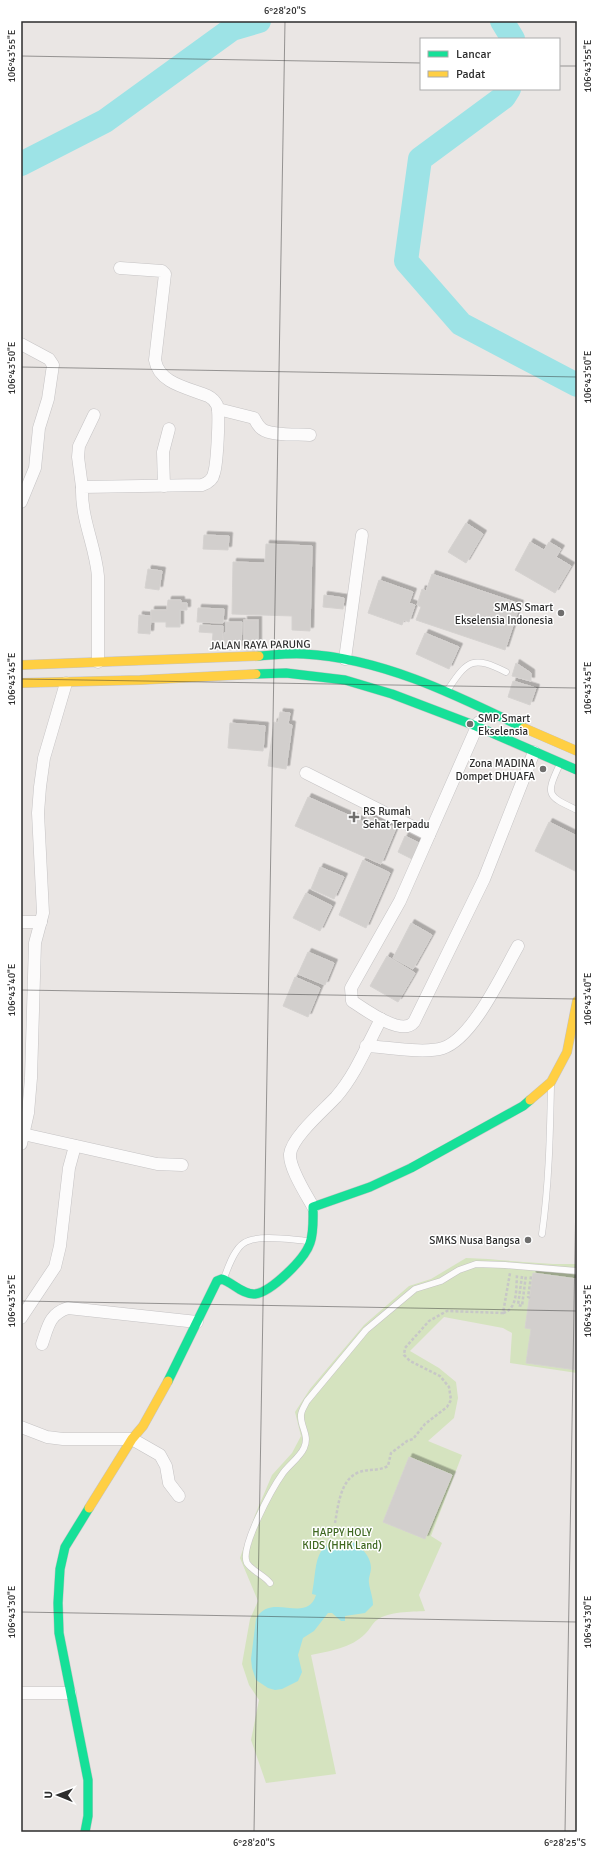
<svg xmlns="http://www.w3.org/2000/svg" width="598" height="1853" viewBox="0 0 598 1853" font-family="Signika,sans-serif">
<defs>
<filter id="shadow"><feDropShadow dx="3.5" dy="-3.5" stdDeviation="0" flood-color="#0004"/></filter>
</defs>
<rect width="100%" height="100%" fill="#eae6e4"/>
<path fill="#d5e3bf" d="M466,1258C503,1259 540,1265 577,1264V1373L510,1363L512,1333L503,1328L444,1317L410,1351L439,1368L456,1382L458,1398L454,1418L428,1441L462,1455L431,1536L442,1543L419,1595L425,1611C411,1612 389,1611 377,1620C372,1623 370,1630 365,1634C351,1648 330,1651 311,1655L336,1774L266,1783L251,1740L259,1700L249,1685L242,1664L250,1619L258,1601L240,1558L255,1515L272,1475L292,1453L301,1436L295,1412L310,1389L364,1325L409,1286L431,1279Z"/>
<path fill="#9de3e6" d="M349,1540C359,1545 371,1555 371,1568C371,1573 368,1578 369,1583C370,1591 373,1597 373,1605L365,1613L345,1616V1621H341L332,1613H328L314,1631L303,1638L298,1655L302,1672L298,1681L282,1689L275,1690L268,1688L256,1680L252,1668L251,1659L256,1619C270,1591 307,1625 316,1595L312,1594C318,1567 311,1540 349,1540Z"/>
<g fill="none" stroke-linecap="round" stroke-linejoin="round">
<g stroke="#9de3e6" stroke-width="24">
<polyline points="502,21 513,39"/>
<polyline points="509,89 504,97 420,159 406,261 461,324 577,385"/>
<polyline points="21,164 105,121 232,29 259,21"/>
</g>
</g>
<g fill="#d2cfcd" stroke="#d5d2d0" filter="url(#shadow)">
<polygon points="466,523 483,534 466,563 448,552"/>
<polygon points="204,535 229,536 228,550 203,549"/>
<polygon points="530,542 544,550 549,542 561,549 556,557 571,566 555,593 515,570"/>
<polygon points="266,544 312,546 310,631 292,630 292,616 232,614 233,562 265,563"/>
<polygon points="148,569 162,571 159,590 145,588"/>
<polygon points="432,574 520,604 505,650 416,620 421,607 417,605 422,589 426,591"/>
<polygon points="379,580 413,592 409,603 415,605 409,622 404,620 402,625 368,613"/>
<polygon points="324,595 344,598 343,609 323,607"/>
<polygon points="168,600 181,600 181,603 187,603 187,610 180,610 180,627 166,627 166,622 151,622 151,610 167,610"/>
<polygon points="198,608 224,609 223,623 197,622"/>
<polygon points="139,615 151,616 150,634 138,633"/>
<rect x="244" y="620" width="14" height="30"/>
<polygon points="226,622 242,622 241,649 223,648 224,633 226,633"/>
<polygon points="200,625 223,626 222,644 212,644 213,633 199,632"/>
<polygon points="425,633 459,647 449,669 416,654"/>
<polygon points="516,663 531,673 531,681 512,676"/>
<polygon points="513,681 536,688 530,705 508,697"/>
<polygon points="280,712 290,713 288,724 292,725 286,769 268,766 274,722 278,723"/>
<polygon points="230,723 265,726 263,751 228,748"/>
<polygon points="308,797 366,823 369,816 396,828 381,864 295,826"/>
<polygon points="549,822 577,836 577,872 535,851"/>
<polygon points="405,836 419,843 412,859 398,852"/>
<polygon points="363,860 390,873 366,928 339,915"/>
<polygon points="320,867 344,877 334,899 311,889"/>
<polygon points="306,893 332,906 320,931 293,918"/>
<polygon points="411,923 432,935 413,969 393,958"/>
<polygon points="308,952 334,963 325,985 298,974"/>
<polygon points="387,956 415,973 398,1002 370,986"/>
<polygon points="295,977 320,988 308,1017 283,1006"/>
<polygon points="533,1273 577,1279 577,1370 526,1363 531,1329 525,1328"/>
<polygon points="409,1457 452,1475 425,1539 383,1522"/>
</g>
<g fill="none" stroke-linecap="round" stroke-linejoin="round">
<defs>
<g id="lane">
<path d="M449,688C468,659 474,656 506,672"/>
<path d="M559,766C545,796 548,796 577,810"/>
<path d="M542,1234C549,1184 550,1135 551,1086"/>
<path d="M224,1278C228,1268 234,1249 244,1243C257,1234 293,1240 309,1241"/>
<path d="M270,1583C264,1575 252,1571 247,1563C239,1548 273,1487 283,1473C289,1465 300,1457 304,1448C310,1435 300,1427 301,1415C301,1411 305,1405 307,1401L366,1330L415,1289L441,1281L459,1270L476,1264L505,1265L577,1271"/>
</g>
<g id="street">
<polyline points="21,344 49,359 53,365 48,399 39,428 35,468 21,502"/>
<path d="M218,409L254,418C256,422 258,426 262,429C271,436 298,434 310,435"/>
<polyline points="164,486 163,452 169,429"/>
<polyline points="82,487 78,457 79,446 94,415"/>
<polyline points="345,659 362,535"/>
<path d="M98,662V576C95,544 81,520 82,487L202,485C208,483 213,479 214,473C217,464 220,413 217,405C215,401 212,398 208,396C189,388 159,384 155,360L165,274L162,271L120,268"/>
<path d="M479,722L400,901L351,988L352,1001C364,1009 402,1037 414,1022L484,879L534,752"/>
<polyline points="306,773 429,835"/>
<polyline points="21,922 41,922"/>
<path d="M366,1046C387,1047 424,1054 443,1048C473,1038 502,974 518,946"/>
<polyline points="23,1134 157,1164 182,1165"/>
<polyline points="21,1144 28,1113 31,1078 35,943 43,913 38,813 40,787 44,758 66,683"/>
<path d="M313,1207C306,1194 289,1168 290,1154C292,1137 324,1110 336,1097C356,1074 367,1045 381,1019"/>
<polyline points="21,1318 55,1267 60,1246 69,1168 75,1146"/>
<path d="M42,1344C48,1327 49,1314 68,1308L197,1322"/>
<polyline points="21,1427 47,1437 63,1439 132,1439 160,1455 166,1466 169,1483 179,1496"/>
<polyline points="21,1693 70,1693"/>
</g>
<g id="fast">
<path d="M259,656C274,655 289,653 304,654C382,658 456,695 524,728"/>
<polyline points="256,674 286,673 345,680 392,694 476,726 577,770"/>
<path d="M168,1381L217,1281L222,1279C233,1283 243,1295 255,1294C271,1292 305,1259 310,1243C314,1232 313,1219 313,1207L370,1187L411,1168L523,1106L530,1100"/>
<polyline points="85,1832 88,1816 88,1780 59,1633 58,1603 60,1569 65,1547 89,1508"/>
</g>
<g id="slow">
<polyline points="21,665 259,656"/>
<polyline points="21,683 140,680 256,674"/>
<polyline points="524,728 577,751"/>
<polyline points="530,1100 551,1082 567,1052 577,1001"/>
<polyline points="89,1508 132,1439 143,1426 168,1381"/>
</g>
</defs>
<use href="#lane" stroke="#c5c3c4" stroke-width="7"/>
<use href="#street" stroke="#c5c3c4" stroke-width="13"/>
<use href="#fast" stroke="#c5c3c4" stroke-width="10"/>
<use href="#slow" stroke="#c5c3c4" stroke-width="10"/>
<g stroke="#c7c7c7" stroke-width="2.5" stroke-dasharray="3 2" stroke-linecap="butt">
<polyline points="522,1276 518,1305 522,1306 526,1275"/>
<polyline points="530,1298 528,1297 531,1276"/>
<path d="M503,1313C518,1309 516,1288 517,1275"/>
<path d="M335,1523C338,1507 340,1481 357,1473C368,1468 376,1472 388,1466L391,1453L407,1441L413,1439L425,1424L447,1407L451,1400L449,1387L440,1376L410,1361L404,1355L405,1348L429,1321L447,1311L503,1313L510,1273"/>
</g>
<use href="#lane" stroke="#fcfbfb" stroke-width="6"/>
<use href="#street" stroke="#fcfbfb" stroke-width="12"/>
<use href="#fast" stroke="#16e098" stroke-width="9"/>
<use href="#slow" stroke="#ffcf43" stroke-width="9"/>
</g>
<path fill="none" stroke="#2d2d2d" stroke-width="1" stroke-opacity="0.45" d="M21,56L421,63M559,66H577M21,367L577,377M21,679L577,688M21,990L577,999M21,1301L577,1311M21,1612L577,1622M254,1832L285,21M565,1832L577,1135"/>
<g fill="#6f6e6d" stroke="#fff" stroke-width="1.5">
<circle cx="561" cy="613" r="4"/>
<circle cx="470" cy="724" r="4"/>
<circle cx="543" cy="769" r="4"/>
<path d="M352 811h4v4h4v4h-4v4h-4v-4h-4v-4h4z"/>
<circle cx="528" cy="1240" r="4"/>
</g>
<g text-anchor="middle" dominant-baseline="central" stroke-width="3" stroke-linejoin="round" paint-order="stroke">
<g font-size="11" fill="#2d2d2d" stroke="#fff" text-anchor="end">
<text x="553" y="607">SMAS Smart<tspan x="553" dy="13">Ekselensia Indonesia</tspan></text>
<text x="478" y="718" text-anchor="start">SMP Smart<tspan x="478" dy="13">Ekselensia</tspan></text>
<text x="535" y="763">Zona MADINA<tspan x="535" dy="13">Dompet DHUAFA</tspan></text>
<text x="363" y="811" text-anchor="start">RS Rumah<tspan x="363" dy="13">Sehat Terpadu</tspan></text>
<text x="520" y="1240">SMKS Nusa Bangsa</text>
</g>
<g font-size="11" fill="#2d2d2d" stroke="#fff">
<text transform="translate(260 645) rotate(-1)">JALAN RAYA PARUNG</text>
</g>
<g font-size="11" fill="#3e6720" stroke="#fff">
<text x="342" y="1532">HAPPY HOLY<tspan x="342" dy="13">KIDS (HHK Land)</tspan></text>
</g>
</g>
<rect width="598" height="1853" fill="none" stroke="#ffffff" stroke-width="44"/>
<rect x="420" y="38" width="140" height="52" fill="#ffffff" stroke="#ababab"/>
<rect x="428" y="51" width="20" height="6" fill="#16e098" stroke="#ababab"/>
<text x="456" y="58" font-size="12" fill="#2d2d2d">Lancar</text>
<rect x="428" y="71" width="20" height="6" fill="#ffcf43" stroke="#ababab"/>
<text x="456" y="78" font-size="12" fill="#2d2d2d">Padat</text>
<g transform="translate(58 1795) rotate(271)" stroke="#ffffff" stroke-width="3" paint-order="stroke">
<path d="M0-3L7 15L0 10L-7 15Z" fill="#2d2d2d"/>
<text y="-6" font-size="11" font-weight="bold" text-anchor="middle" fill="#2d2d2d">U</text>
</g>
<rect x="22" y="22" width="554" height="1809" fill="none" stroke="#2d2d2d" stroke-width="1.5"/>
<g font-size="10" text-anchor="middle" fill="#2d2d2d">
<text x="285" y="14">6°28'20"S</text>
<text transform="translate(11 56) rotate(-90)" y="4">106°43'55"E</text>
<text transform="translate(587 66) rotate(-90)" y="4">106°43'55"E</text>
<text transform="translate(11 368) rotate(-90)" y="4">106°43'50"E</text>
<text transform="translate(587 377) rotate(-90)" y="4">106°43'50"E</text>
<text transform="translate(11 679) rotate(-90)" y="4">106°43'45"E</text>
<text transform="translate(587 688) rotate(-90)" y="4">106°43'45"E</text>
<text transform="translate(11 990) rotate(-90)" y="4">106°43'40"E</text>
<text transform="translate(587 999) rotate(-90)" y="4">106°43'40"E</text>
<text transform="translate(11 1301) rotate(-90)" y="4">106°43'35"E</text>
<text transform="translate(587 1311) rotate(-90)" y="4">106°43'35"E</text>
<text transform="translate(11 1612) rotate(-90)" y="4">106°43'30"E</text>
<text transform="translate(587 1622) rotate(-90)" y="4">106°43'30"E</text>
<text x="254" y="1846">6°28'20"S</text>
<text x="565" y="1846">6°28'25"S</text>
</g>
</svg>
